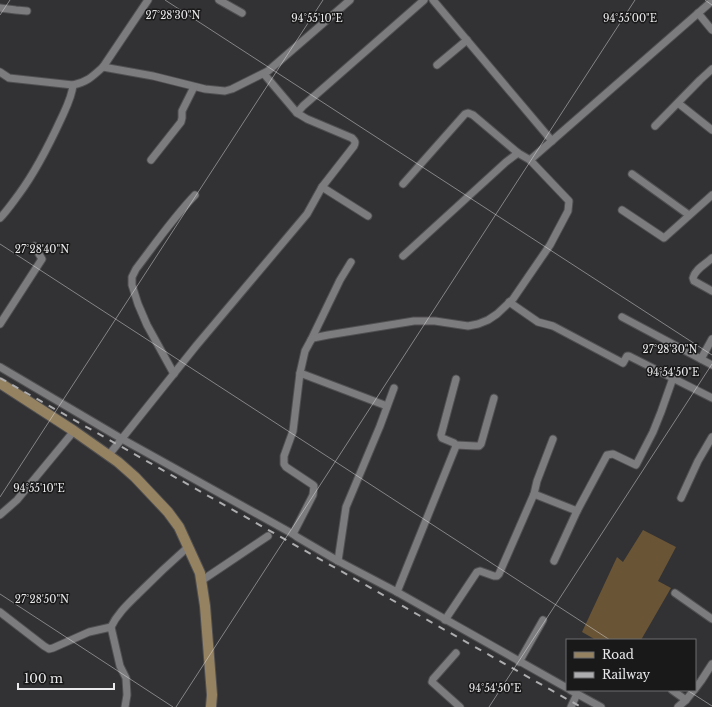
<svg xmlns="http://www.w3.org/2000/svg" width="712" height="707" viewBox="0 0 712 707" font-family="'Libre Baskerville',serif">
<rect width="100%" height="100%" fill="#323133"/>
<polygon fill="#695436" points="643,530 676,547 658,581 671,588 641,640 596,640 582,632 617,557 623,562"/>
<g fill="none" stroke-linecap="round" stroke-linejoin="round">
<defs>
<g id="minor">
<polyline points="219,0 242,13"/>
<polyline points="433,0 552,141"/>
<polyline points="0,8 16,10 27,11"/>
<polyline points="698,13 712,30"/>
<polyline points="437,65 467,40"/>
<polyline points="103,67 153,76 205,89 225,91 232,89 268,71 350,0"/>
<path d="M0,72L9,78L73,85C87,82 92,77 103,67L148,0"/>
<polyline points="264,74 297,113"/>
<polyline points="678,103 712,130"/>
<polyline points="655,126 700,80 712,69"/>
<polyline points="151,160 181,122 182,118 182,111 194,87"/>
<polyline points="632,174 689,215"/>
<polyline points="403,184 465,114 468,113 473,115 518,153 530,160"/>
<polyline points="322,187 368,216"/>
<polyline points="622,210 664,238 712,195"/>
<path d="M0,218C7,211 13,202 19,194C36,171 49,145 61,119C66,108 72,97 73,85"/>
<polyline points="403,256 506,162 518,153"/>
<path d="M712,258C706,264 695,269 693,278L694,281L712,291"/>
<polyline points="509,302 538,322 553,326 621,362 623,363 627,356 629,356 712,398"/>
<polyline points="622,317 712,365"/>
<polyline points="0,324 42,259 34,246"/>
<polyline points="311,340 340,280 351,262"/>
<polyline points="701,359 712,339"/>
<polyline points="0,367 122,439 293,534"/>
<polyline points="300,373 387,406"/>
<path d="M174,374L147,325L138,304L132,285V277L136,269C155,244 173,218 195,195"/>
<polyline points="456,445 476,446 479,446 481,444 494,398"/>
<path d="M108,456L196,346L307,214L322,187L354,146C356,142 355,141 352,138L307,119L297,113L303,106L424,0"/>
<polyline points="534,494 577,511"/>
<polyline points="681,498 698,461 712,437"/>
<polyline points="0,515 17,500 74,431"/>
<polyline points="338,561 346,507 380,426 394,388"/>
<polyline points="554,561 577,511 607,455 613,454 636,465 653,432 661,412 673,378"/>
<polyline points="201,581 268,536"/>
<polyline points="397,592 456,446 454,443 442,438 441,435 456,379"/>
<polyline points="675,593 712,619"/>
<polyline points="0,612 44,646 49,649 53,648 89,632 111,627 120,666 126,678 127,695 125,707"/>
<polyline points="445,620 477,572 480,571 494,576 497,576 499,574 534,494 537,481 553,439"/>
<path d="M111,627C117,614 128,604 138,594C154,578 171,562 188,547"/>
<polyline points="456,653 433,679 432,682 460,707"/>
<polyline points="519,662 543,620"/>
<polyline points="567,688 397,592 338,561 297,537 293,534 313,495 314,486 313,485 286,467 284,464 284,456 293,431 300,373 305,351 311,340 313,338 328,335 414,321 435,321 468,326 478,324 488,320 497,314 513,299 550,245 568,211 569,201 530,160 712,1"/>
<polyline points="695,689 701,681 712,664"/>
<polyline points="570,690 601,707"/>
<polyline points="672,690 686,700"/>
<polyline points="571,707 577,694"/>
<polyline points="678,707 686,700 694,690"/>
</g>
<polyline id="secondary" points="0,383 74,431 118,462 135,477 168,512 179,527 200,573 205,606 212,695 211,707"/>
</defs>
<use href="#minor" stroke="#504f51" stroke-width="9"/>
<use href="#secondary" stroke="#504f51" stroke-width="12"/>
<use href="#minor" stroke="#7c7b7e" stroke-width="7"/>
<use href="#secondary" stroke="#958261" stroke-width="10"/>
<polyline stroke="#adacae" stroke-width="2" stroke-dasharray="7 7" stroke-linecap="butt" points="0,378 581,707"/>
</g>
<path fill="none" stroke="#eae9eb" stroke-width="1" stroke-opacity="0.45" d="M165,0L712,355M705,0L712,5M0,15L10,0M0,244L610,640M0,497L323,0M0,594L173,707M687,690L712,706M176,707L635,0M489,707L712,364"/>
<g font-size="10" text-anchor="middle" fill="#eae9eb" stroke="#1a191a" stroke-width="3" stroke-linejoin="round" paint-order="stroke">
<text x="173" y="19">27°28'30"N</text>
<text x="317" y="22">94°55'10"E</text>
<text x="630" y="22">94°55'00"E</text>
<text x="42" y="253">27°28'40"N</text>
<text x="670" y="353">27°28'30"N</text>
<text x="673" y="376">94°54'50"E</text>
<text x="39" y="492">94°55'10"E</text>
<text x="42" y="603">27°28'50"N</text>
<text x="495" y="692">94°54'50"E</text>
</g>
<rect x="566" y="639" width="130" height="52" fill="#1a191a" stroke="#6d6c6e"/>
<rect x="574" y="652" width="20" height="6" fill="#958261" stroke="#6d6c6e"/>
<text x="602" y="659" font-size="12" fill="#eae9eb">Road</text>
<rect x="574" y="672" width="20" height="6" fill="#adacae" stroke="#6d6c6e"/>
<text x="602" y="679" font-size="12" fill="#eae9eb">Railway</text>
<path d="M18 683v6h96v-6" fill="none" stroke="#eae9eb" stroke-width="2"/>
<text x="24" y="683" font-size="12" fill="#eae9eb" stroke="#1a191a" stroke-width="3" paint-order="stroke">100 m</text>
</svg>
